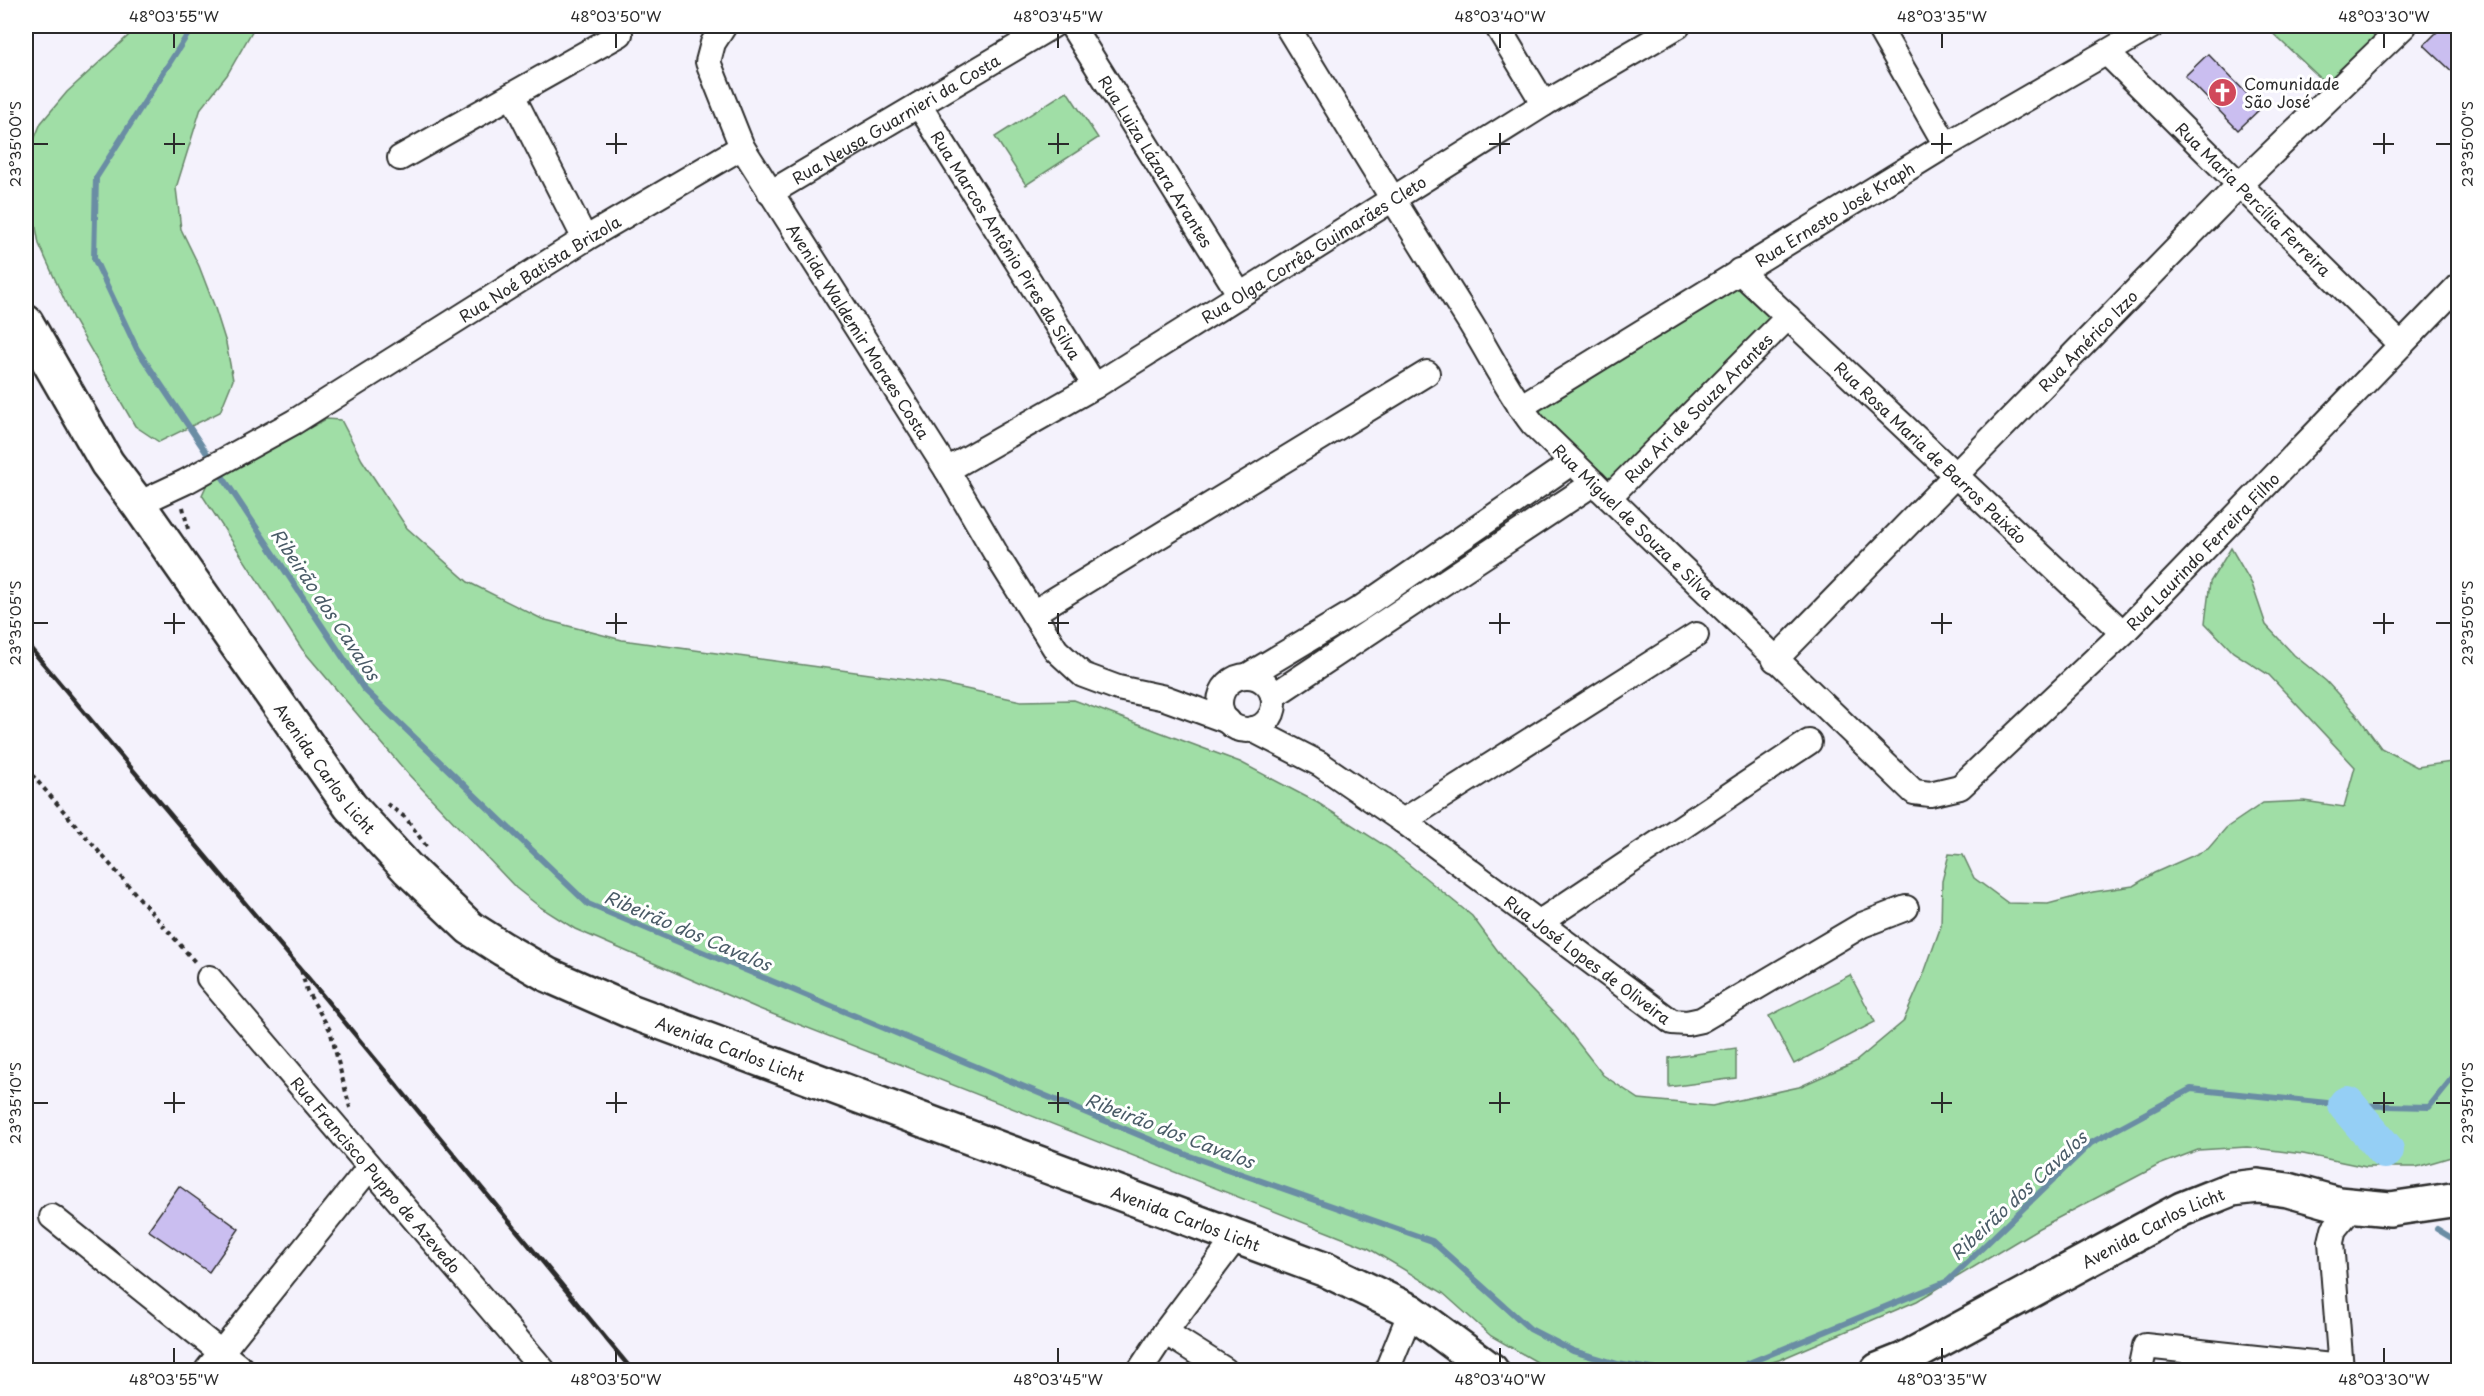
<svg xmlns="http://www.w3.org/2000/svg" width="2484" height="1396" viewBox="0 0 2484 1396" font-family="'Playpen Sans',sans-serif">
<rect width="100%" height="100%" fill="#f4f2fc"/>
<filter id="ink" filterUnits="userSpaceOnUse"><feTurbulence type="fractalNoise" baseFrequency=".0167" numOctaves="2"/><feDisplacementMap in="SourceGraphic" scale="12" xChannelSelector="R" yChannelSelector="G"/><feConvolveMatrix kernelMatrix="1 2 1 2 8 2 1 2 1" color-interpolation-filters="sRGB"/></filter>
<g filter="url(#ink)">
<g fill="#a0dea6" stroke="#668468" stroke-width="1.5">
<polygon points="133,26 255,26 227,75 201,108 176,188 181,229 199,266 214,305 226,343 233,380 220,412 159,442 135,426 73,319 39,244 26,174 26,159 41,123 67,92 128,36"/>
<polygon points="2265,26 2394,26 2331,88"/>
<polygon points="1067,91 1098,138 1026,185 995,137"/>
<polygon points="1739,271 1788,317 1609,497 1520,407"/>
<polygon points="326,419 341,420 362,460 407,528 468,582 542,619 622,640 943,684 1021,701 1074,700 1240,762 1318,803 1390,849 1472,916 1512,970 1561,1021 1603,1075 1639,1099 1712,1106 1799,1087 1855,1062 1903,1022 1923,976 1941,926 1942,881 1949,854 1963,855 1974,878 2008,903 2048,904 2093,892 2133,886 2154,873 2208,849 2226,828 2263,803 2304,801 2344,807 2355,767 2269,675 2233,652 2205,623 2210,582 2231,548 2252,584 2266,625 2294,655 2326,681 2357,715 2381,748 2417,767 2458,761 2458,1155 2417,1167 2366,1167 2303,1154 2247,1147 2198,1150 2159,1165 2039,1228 1917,1301 1779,1360 1746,1370 1551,1370 1491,1336 1443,1293 1368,1248 757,1008 575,929 540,907 516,888 409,775 302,649 202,495 207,484"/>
<polygon points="1850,975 1875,1022 1794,1064 1769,1016"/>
<polygon points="1736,1048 1736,1078 1669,1087 1669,1058"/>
</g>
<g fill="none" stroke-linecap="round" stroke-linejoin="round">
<g stroke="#6b8da4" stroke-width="6">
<polyline points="193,26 96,178 94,258 137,349 212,461"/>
<polyline points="218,470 364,689 588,904 1187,1155 1432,1241 1530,1329 1573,1351 1617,1364 1659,1370"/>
<polyline points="2437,1229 2458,1242"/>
<polyline points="1732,1370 1948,1281 2091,1143 2191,1089 2347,1105 2429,1107 2458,1071"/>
</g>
<polyline stroke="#95cff5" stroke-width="38" points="2347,1105 2385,1150"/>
</g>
<g fill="#cabef0" stroke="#2b2b2b" stroke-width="1.5">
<polygon points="2443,26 2458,26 2458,77 2424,45"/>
<polygon points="2208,54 2261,108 2238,130 2185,76"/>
<polygon points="179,1186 239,1229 209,1272 148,1230"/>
</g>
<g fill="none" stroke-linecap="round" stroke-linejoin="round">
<defs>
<g id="street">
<polyline points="724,26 713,43 708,62 742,147"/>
<path id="s1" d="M1072,26L1240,295"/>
<path id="s2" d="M1287,26C1346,123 1405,220 1466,316C1489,352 1507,391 1533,424L1914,792L1930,794L1960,787L2123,633L2458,286"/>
<polyline points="1497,26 1544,104"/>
<polyline points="1878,26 1946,145"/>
<path id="s3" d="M2107,53L2401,345"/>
<polyline points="512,95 585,239"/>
<path id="s4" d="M919,105L1095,386"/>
<polyline points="400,158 620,34"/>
<path id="s5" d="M770,193L1052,26"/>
<path id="s6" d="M1739,271L2123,633"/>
<path id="s7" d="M1520,407L1946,145L2152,26"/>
<path id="s8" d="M947,470L1095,386L1544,104L1678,26"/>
<path id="s9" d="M1609,497L1788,317"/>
<path id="s10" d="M138,504L185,482L294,422L585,239L742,147L947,470L995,552"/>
<polyline points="1001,562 1056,650 1083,675 1118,688 1165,698 1228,721"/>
<polyline points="1033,613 1427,373"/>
<path id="s11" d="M1775,660L2240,184L2404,26"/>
<polyline points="1247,676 1361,608 1571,463"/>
<circle cx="1247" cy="703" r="27"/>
<polyline points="1273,696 1594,483"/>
<path id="s12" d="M1252,729L1320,764L1403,821L1672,1022L1687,1023L1701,1020L1862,925L1906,908"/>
<polyline points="1403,821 1696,635"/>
<polyline points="1540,922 1809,742"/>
<path id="s13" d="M209,978L543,1370"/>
<polyline points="52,1217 243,1370"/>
<polyline points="1165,1332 1225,1370"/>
<polyline points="207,1370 369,1168"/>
<polyline points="1140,1370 1165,1332 1237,1236"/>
<polyline points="1387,1370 1411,1311"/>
<polyline points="2140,1370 2145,1346 2341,1367"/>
<polyline points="2341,1370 2331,1242 2334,1229 2353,1206"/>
</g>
<g id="secondary">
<path id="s14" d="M26,322L107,463L138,504L350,806L408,869L470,928L503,949L548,975L630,1011L1326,1270L1411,1311L1491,1370"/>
<path id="s15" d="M1878,1370L1903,1360L2182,1209L2232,1189L2258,1186L2288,1190L2338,1204L2390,1209L2458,1199"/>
</g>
</defs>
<use href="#street" stroke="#2b2b2b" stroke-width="28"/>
<use href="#secondary" stroke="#2b2b2b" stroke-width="38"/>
<g stroke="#2b2b2b" stroke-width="4" stroke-dasharray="4.5 4.5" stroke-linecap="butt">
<polyline points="26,287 31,297"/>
<polyline points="183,507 188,529"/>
<polyline points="26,768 195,962"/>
<polyline points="387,804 406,818 428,849"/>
<polyline points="301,970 307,991 330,1030 350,1108"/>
<polyline points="1838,1370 1853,1363"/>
</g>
<use href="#street" stroke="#fff" stroke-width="24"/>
<use href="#secondary" stroke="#fff" stroke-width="33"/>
<polyline stroke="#2b2b2b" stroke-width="4.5" points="26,643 314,985 632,1370"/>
</g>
</g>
<path fill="none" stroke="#2b2b2b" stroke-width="2" d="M174,33V48M616,33V48M1058,33V48M1500,33V48M1942,33V48M2384,33V48M174,133V154M616,133V154M1058,133V154M1500,133V154M1942,133V154M2384,133V154M33,144H48M164,144H185M606,144H627M1048,144H1069M1489,144H1510M1931,144H1952M2373,144H2394M2436,144H2451M174,613V634M616,613V634M1058,613V634M1500,613V634M1942,613V634M2384,613V634M33,623H48M164,623H185M606,623H627M1048,623H1069M1489,623H1510M1931,623H1952M2373,623H2394M2436,623H2451M174,1092V1113M616,1092V1113M1058,1092V1113M1500,1092V1113M1942,1092V1113M2384,1092V1113M33,1103H48M164,1103H185M606,1103H627M1048,1103H1069M1489,1103H1510M1931,1103H1952M2373,1103H2394M2436,1103H2451M174,1348V1363M616,1348V1363M1058,1348V1363M1500,1348V1363M1942,1348V1363M2384,1348V1363"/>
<defs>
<symbol id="church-disc" viewBox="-11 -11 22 22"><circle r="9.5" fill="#d1495b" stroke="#fff"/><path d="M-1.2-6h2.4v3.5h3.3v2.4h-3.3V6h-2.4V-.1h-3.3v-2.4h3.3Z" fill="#fff"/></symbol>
</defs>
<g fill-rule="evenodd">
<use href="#church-disc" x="2206" y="76" width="33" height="33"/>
</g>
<g text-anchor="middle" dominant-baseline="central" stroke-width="6" stroke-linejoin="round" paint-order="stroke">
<g font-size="16" fill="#2b2b2b" stroke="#fff" text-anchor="start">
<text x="2244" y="83">Comunidade<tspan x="2244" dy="18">São José</tspan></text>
</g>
<g font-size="16" fill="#2b2b2b" stroke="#fff">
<text stroke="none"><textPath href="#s5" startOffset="146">Rua Neusa Guarnieri da Costa</textPath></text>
<text stroke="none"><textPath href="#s1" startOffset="159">Rua Luiza Lázara Arantes</textPath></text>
<text stroke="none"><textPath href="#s3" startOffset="207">Rua Maria Percília Ferreira</textPath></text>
<text stroke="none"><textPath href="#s7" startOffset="369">Rua Ernesto José Kraph</textPath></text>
<text stroke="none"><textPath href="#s4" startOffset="165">Rua Marcos Antônio Pires da Silva</textPath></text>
<text stroke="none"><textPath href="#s8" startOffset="428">Rua Olga Corrêa Guimarães Cleto</textPath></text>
<text stroke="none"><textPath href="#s10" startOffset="466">Rua Noé Batista Brizola</textPath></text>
<text stroke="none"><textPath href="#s10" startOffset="920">Avenida Waldemir Moraes Costa</textPath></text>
<text stroke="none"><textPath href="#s11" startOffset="447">Rua Américo Izzo</textPath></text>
<text stroke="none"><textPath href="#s9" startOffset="126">Rua Ari de Souza Arantes</textPath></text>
<text stroke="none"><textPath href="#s6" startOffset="264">Rua Rosa Maria de Barros Paixão</textPath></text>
<text stroke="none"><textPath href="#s2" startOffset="608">Rua Miguel de Souza e Silva</textPath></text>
<text stroke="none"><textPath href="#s2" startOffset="1383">Rua Laurindo Ferreira Filho</textPath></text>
<text stroke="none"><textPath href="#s14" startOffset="538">Avenida Carlos Licht</textPath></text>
<text stroke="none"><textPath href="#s12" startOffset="408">Rua José Lopes de Oliveira</textPath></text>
<text stroke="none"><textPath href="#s14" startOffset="1042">Avenida Carlos Licht</textPath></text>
<text stroke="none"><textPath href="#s13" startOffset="258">Rua Francisco Puppo de Azevedo</textPath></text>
<text stroke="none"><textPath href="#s14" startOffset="1528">Avenida Carlos Licht</textPath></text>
<text stroke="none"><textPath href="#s15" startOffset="310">Avenida Carlos Licht</textPath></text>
</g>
<g font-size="18" font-style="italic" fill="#4b5c68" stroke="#fff">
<text transform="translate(326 604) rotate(56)">Ribeirão dos Cavalos</text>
<text transform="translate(688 930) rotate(23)">Ribeirão dos Cavalos</text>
<text transform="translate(1170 1130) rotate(21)">Ribeirão dos Cavalos</text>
<text transform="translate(2018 1195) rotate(-43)">Ribeirão dos Cavalos</text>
</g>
</g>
<rect width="2484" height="1396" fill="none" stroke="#fff" stroke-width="66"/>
<rect x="33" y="33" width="2418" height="1330" fill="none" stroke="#2b2b2b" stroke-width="2"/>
<g font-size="15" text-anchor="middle" fill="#2b2b2b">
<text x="174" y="22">48°03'55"W</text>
<text x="616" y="22">48°03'50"W</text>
<text x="1058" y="22">48°03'45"W</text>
<text x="1500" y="22">48°03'40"W</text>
<text x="1942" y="22">48°03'35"W</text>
<text x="2384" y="22">48°03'30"W</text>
<text transform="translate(16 144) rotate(-90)" y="5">23°35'00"S</text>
<text transform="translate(2468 144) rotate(-90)" y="5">23°35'00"S</text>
<text transform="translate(16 623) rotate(-90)" y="5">23°35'05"S</text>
<text transform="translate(2468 623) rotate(-90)" y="5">23°35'05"S</text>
<text transform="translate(16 1103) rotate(-90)" y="5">23°35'10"S</text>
<text transform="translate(2468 1103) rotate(-90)" y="5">23°35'10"S</text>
<text x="174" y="1385">48°03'55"W</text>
<text x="616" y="1385">48°03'50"W</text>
<text x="1058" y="1385">48°03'45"W</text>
<text x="1500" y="1385">48°03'40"W</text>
<text x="1942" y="1385">48°03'35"W</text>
<text x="2384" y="1385">48°03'30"W</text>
</g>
</svg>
